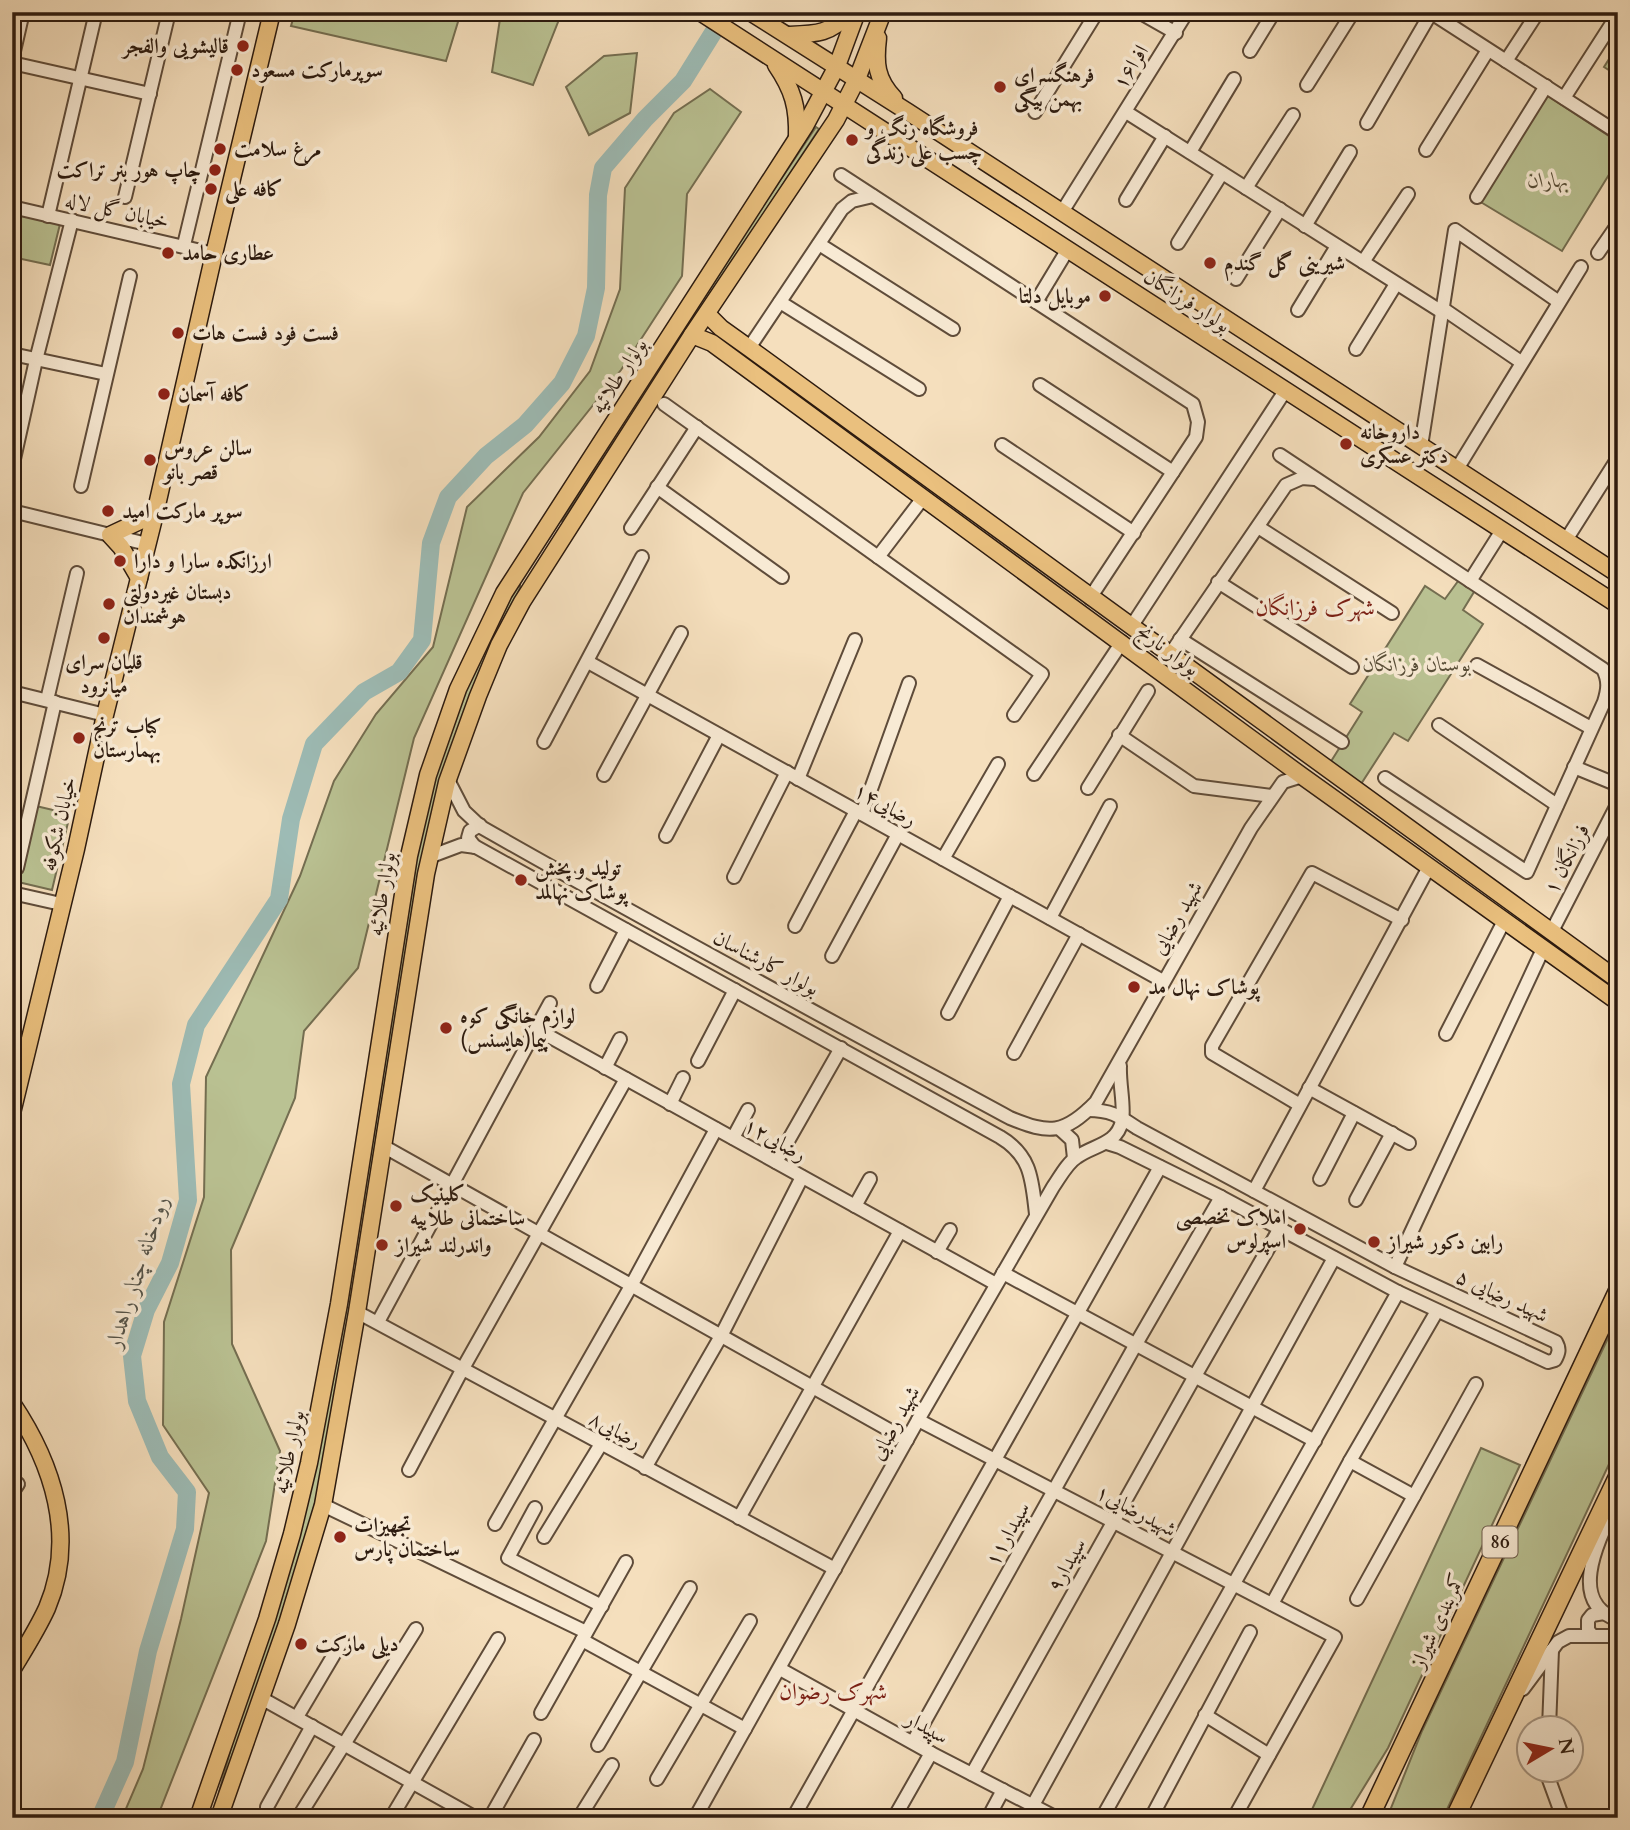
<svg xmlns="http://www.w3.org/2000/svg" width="1630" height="1830" viewBox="0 0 1630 1830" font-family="Cardo,Amiri,serif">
<rect width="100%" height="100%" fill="#f5dfbd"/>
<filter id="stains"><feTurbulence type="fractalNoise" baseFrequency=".00286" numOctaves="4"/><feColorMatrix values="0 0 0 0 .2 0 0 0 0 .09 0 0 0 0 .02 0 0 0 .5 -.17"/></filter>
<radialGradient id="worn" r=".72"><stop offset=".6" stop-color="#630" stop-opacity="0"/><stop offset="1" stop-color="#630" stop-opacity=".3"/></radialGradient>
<g fill="#bac293" stroke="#746e51" stroke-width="2">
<polygon points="295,12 461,12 446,61 291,26"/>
<polygon points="501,12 562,12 533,85 492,72"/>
<polygon points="1618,45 1618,76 1604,67"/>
<polygon points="637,53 630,113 589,135 566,87 604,56"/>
<polygon points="710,89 741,112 687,194 682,276 621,370 523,493 414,738 358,968 304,1031 295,1098 231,1250 232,1344 280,1451 266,1541 157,1818 122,1818 143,1769 181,1619 209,1493 163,1425 164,1322 204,1197 206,1077 300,876 334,781 376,714 433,647 467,507 539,437 590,371 620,289 625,188 674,113"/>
<polygon points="1545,94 1618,142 1618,160 1562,251 1479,201"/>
<polygon points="816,127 819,129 562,521 560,519 643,385"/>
<polygon points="12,213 60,224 50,265 12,257"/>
<polygon points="542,546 520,583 520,588 463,714 377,1153 321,1479 302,1554 277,1633 223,1791 219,1792 233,1741 294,1551 407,898 434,774 466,682 511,591"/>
<polygon points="1461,577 1477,587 1463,610 1483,624 1408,741 1394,733 1361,784 1330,763 1362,712 1350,704 1425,586 1445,599"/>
<polygon points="36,806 70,814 52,890 18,882"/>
<polygon points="1618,1317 1618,1445 1443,1818 1387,1818 1422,1731"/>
<polygon points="1481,1448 1520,1465 1388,1748 1345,1818 1308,1818"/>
</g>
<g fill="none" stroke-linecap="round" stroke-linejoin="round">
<polyline stroke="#9dbcb6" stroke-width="18" points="100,1818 125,1762 148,1651 185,1529 187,1492 160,1457 137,1401 132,1356 146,1310 170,1263 188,1200 181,1084 196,1025 279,899 291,819 314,744 364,692 399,672 422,640 431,543 448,497 486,456 525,425 562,383 586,336 596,288 598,195 603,168 645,119 683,81 726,12"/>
<defs>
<g id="minor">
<polyline points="1139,12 1176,33"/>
<polyline points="1430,12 1618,133"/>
<polyline points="1250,51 1274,12"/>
<polyline points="12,60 23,12"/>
<polyline points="1506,61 1538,12"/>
<polyline points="12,63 150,94"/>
<polyline points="1307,85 1353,12"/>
<polyline points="1564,98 1618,14"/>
<polyline points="1035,112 1097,12"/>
<polyline points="1126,112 1442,312"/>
<polyline points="1367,123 1431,13"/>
<polyline points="1426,150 1488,50"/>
<polyline points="1190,152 1234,79"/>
<polyline points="841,175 1193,404 1198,422 1196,437 1090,598"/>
<polyline points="1246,188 1293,115"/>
<polyline points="125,197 169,12"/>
<polyline points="1477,197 1546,86"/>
<polyline points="1126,200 1165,136"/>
<polyline points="12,207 214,254"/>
<polyline points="1062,212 1187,12"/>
<polyline points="48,216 96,12"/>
<polyline points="1305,226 1350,152"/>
<polyline points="1178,243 1222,173"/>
<polyline points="819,244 953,329"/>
<polyline points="184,245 240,12"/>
<polyline points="1598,253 1618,224"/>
<polyline points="1363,262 1408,194"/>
<polyline points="1236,279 1280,209"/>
<polyline points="780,302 919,389"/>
<polyline points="1036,302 1068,249"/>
<polyline points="1442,308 1521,362"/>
<polyline points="1298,310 1337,246"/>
<polyline points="749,348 842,209 852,201 873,196"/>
<polyline points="1356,349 1396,284"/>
<polyline points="12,354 106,374"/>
<polyline points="1040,385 1173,472"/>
<polyline points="664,404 1042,674 1014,715"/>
<polyline points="1002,445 1134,533"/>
<polyline points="1421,446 1455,230 1559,302"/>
<path d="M1280,455L1603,669C1609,681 1608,689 1604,702L1527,872L1385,778"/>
<polyline points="12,468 36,360 72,220"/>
<polyline points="1457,469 1581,267"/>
<polyline points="81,486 130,276"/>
<polyline points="657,487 782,577"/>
<polyline points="12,511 147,544"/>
<polyline points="1258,527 1392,613"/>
<polyline points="631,528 697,427"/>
<polyline points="1566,540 1618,458"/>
<polyline points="878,557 923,498"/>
<polyline points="1470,581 1501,532"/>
<polyline points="1218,582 1352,667"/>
<polyline points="1131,627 1285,391"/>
<polyline points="1180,639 1342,742"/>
<polyline points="1169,656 1286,485 1302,478 1315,479"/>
<polyline points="588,662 1163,981"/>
<polyline points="1477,665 1591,728"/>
<polyline points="12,692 105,715"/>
<polyline points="47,700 77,573"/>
<polyline points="12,707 16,693"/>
<polyline points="1439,725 1557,805"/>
<polyline points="1119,735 1194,786 1272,796"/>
<polyline points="544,742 642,557"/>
<polyline points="1574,767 1618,785"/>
<polyline points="1034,774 1122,642"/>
<polyline points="604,775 681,633"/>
<polyline points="798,779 855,640"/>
<path d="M448,780L464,811L481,827C656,927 833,1022 1010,1118C1049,1134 1064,1135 1096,1102L1251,828L1283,782L1302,776"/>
<polyline points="1088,788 1148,691"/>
<polyline points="862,814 909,683"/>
<polyline points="666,836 719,735"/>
<polyline points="475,847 468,838 470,831 480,825"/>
<path d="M429,857L461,845L476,847L1000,1137C1032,1156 1032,1181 1036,1214"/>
<polyline points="943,859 998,764"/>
<polyline points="17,868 55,702"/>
<polyline points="734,877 787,772"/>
<polyline points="12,893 61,904"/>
<polyline points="1050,918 1110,806"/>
<polyline points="795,926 856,811"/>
<polyline points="1551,933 1618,803"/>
<polyline points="832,956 898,834"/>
<polyline points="597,986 626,930"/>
<polyline points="948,1013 1010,896"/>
<polyline points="536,1029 996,1284"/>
<polyline points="1446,1034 1504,921"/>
<polyline points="1014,1053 1079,934"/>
<polyline points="698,1061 735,990"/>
<polyline points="605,1068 620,1039"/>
<polyline points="1309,1088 1409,1143"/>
<polyline points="670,1104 683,1078"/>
<polyline points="1300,1105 1212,1053 1212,1046 1312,873 1402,920"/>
<path d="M1088,1110C1111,1110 1119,1116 1137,1128L1395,1267L1556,1342C1560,1349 1559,1353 1555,1360L1548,1362L1398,1292L1221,1197L1120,1147L1107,1143"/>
<polyline points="1060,1129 1072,1140 1074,1158"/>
<polyline points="733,1138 748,1110"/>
<polyline points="383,1146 907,1440"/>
<polyline points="776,1162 841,1048"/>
<polyline points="1320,1179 1354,1113"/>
<polyline points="1254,1191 1429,867"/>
<polyline points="1356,1200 1392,1133"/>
<polyline points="855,1206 870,1179"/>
<polyline points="937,1252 950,1230"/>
<polyline points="1395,1267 1543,949"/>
<polyline points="1003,1273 1315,1441"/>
<polyline points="357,1312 835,1569"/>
<polyline points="378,1322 550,1003"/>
<polyline points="918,1420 1335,1637 1234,1818"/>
<polyline points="1350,1461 1414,1496"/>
<polyline points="645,1468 721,1336 802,1177"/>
<polyline points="409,1470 462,1370 626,1079"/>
<polyline points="12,1493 18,1484"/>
<path d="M1618,1499C1603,1532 1563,1601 1618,1620"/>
<polyline points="323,1505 586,1632"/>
<polyline points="535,1508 508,1558 602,1606"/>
<polyline points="739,1518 900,1231"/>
<polyline points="495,1524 631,1286 716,1129"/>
<polyline points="544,1537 601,1444"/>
<polyline points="1357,1599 1476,1384"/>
<polyline points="1272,1604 1350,1461 1437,1311"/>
<polyline points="1593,1636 1588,1630 1588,1620 1592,1615 1604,1613"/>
<polyline points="582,1640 745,1729"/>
<polyline points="780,1669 931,1753 1057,1818"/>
<polyline points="1523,1689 1558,1642 1569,1636 1618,1636"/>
<polyline points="261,1698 476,1818"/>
<polyline points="541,1713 626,1562"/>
<polyline points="1205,1715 1269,1755"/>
<polyline points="297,1717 342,1641"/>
<polyline points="1549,1728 1552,1650"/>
<polyline points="913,1742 1136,1344 1221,1197"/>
<polyline points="598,1745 690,1588"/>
<polyline points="1548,1770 1548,1777 1563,1818"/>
<polyline points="972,1774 1195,1376 1280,1228"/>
<polyline points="657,1779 750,1621"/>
<polyline points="1033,1805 1334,1258"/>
<polyline points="267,1807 312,1726"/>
<polyline points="298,1818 416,1629"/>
<polyline points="391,1818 498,1639"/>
<polyline points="490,1818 534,1740"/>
<polyline points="579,1818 612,1765"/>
<path d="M695,1818L918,1420L1053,1187C1060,1177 1067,1163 1077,1157C1093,1145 1117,1145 1122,1121C1125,1107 1119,1083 1120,1066"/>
<polyline points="793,1818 1160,1167"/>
<polyline points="894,1818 931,1753"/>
<polyline points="988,1818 1003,1790"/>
<polyline points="1102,1818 1398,1292"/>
<polyline points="1151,1818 1250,1632"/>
</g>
<g id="major">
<polyline points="700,12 1618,605"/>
<polyline points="750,12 908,112 1618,574"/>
<path d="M788,35C817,34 830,34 851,12"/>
<path d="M878,38C875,63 876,79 894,98"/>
<path d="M776,65C793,90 798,107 797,138"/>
<polyline points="707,314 721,328 749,348 1618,980"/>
<polyline points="692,335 712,343 1302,776 1618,1002"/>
<polyline points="139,578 121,547 110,535 155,514"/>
<polyline points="12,1113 76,849 105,715 155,514 214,254 272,12"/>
<path d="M12,1403C53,1464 77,1537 47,1608C37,1630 24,1650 12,1670"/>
<polyline points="198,1818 267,1619 292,1534 309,1463 339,1304 409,856 428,775 458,689 504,593 805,126 837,66 857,12"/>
<polyline points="219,1818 287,1624 323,1505 357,1312 426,874 447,782 478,696 499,645 522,602 692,335 836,120 857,79 883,12"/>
</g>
<g id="highway">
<polyline points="1369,1818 1618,1291"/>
<polyline points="1455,1818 1618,1477"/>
</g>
</defs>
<use href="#minor" stroke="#5f4c3a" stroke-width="16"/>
<use href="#major" stroke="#2d1b0f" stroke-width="19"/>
<use href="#highway" stroke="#2d1b0f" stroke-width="21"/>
<use href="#minor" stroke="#f8ead4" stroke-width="12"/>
<use href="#major" stroke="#eac07e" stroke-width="16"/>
<use href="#highway" stroke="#eac07e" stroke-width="18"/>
</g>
<g fill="#8f2418" stroke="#f8ead4" stroke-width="2.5">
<circle cx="243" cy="46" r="7"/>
<circle cx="237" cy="70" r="7"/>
<circle cx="1000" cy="87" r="7"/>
<circle cx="852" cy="140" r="7"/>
<circle cx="220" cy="149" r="7"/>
<circle cx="215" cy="170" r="7"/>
<circle cx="211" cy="189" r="7"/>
<circle cx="168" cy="253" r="7"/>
<circle cx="1210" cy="263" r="7"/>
<circle cx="1105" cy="296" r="7"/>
<circle cx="178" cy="333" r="7"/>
<circle cx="164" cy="394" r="7"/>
<circle cx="1346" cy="444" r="7"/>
<circle cx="150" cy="460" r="7"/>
<circle cx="108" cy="511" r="7"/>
<circle cx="120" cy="561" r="7"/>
<circle cx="109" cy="604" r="7"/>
<circle cx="104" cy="638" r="7"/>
<circle cx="79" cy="738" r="7"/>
<circle cx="521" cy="880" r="7"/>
<circle cx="1134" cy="987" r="7"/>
<circle cx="446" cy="1028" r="7"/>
<circle cx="396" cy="1206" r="7"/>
<circle cx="1300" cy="1229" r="7"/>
<circle cx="1374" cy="1242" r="7"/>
<circle cx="382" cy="1245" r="7"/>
<circle cx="340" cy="1537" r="7"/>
<circle cx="301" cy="1644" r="7"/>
</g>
<g text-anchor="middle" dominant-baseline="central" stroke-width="7" stroke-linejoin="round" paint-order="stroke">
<rect fill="#f8ead4" stroke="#6a594a" stroke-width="2" x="1482.5" y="1526.5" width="35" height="31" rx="5"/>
<g font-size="19" font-weight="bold" fill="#2d1b0f">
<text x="1500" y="1542">86</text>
</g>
<g font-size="21" font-weight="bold" fill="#2d1b0f" stroke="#f8ead4" text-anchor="start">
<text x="229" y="46" text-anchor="end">قالیشویی والفجر</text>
<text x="251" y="70">سوپرمارکت مسعود</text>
<text x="1014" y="75">فرهنگسرای<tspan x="1014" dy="24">بهمن بیگی</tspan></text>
<text x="866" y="128">فروشگاه رنگ و<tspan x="866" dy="24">چسب علی زندگی</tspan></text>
<text x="234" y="149">مرغ سلامت</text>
<text x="201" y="170" text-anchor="end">چاپ هور بنر تراکت</text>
<text x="225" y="189">کافه علی</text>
<text x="182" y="253">عطاری حامد</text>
<text x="1224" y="263">شیرینی گل گندم</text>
<text x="1091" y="296" text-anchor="end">موبایل دلتا</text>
<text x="192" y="333">فست فود فست هات</text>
<text x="178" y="394">کافه آسمان</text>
<text x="1360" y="432">داروخانه<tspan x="1360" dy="24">دکتر عسکری</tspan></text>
<text x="164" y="448">سالن عروس<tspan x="164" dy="24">قصر بانو</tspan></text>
<text x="122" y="511">سوپر مارکت امید</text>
<text x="134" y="561">ارزانکده سارا و دارا</text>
<text x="123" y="592">دبستان غیردولتی<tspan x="123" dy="24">هوشمندان</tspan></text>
<text x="104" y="662" text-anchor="middle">قلیان سرای<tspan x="104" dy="24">میانرود</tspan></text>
<text x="93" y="726">کباب ترنج<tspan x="93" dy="24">بهمارستان</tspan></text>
<text x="535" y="868">تولید و پخش<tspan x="535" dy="24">پوشاک نهالمد</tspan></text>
<text x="1148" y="987">پوشاک نهال مد</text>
<text x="460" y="1016">لوازم خانگی کوه<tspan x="460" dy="24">پیما(هایسنس)</tspan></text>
<text x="410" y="1194">کلینیک<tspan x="410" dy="24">ساختمانی طلاییه</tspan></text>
<text x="1286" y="1217" text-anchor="end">املاک تخصصی<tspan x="1286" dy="24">اسپرلوس</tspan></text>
<text x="1388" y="1242">رابین دکور شیراز</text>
<text x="396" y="1245">واندرلند شیراز</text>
<text x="354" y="1525">تجهیزات<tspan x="354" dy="24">ساختمان پارس</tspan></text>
<text x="315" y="1644">دیلی مارکت</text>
</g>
<g font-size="21" fill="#2d1b0f" stroke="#f8ead4">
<text transform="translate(1131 67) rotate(-58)">۱۶افرا</text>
<text transform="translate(117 211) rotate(12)">خیابان گل لاله</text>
<text transform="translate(1187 301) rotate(33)">بولوار فرزانگان</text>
<text transform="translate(619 376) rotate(-57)">بولوار طلائیه</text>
<text transform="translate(1168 650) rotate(37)">بولوار نارنج</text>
<text transform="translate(885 805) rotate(29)">رضایی۱۴</text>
<text transform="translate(59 824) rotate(-77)">خیابان شکوفه</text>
<text transform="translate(1567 859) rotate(-63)">فرزانگان ۱</text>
<text transform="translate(382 894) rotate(-81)">بولوار طلائیه</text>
<text transform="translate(1177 918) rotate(-60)">شهید رضایی</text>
<text transform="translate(766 963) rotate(28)">بولوار کارشناسان</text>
<text transform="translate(775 1140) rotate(29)">رضایی۱۲</text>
<text transform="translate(1502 1296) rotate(25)">شهید رضایی ۵</text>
<text transform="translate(895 1423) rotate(-61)">شهید رضایی</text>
<text transform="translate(615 1430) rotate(28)">رضایی۸</text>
<text transform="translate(289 1452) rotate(-78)">بولوار طلائیه</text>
<text transform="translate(1136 1511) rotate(28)">شهیدرضایی۱</text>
<text transform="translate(1008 1534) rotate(-61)">سپیدار۱۱</text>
<text transform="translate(1067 1565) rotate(-61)">سپیدار۹</text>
<text transform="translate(1438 1621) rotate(-65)">کمربندی شیراز</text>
<text transform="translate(927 1728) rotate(29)">سپیدار</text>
</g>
<g font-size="21" font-style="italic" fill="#574d37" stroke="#f8ead4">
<text x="1548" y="180">بهاران</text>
<text x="1417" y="664">بوستان فرزانگان</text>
</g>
<g font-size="23" fill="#7a1f14" stroke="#f8ead4">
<text x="1315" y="607">شهرک فرزانگان</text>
<text x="833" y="1691">شهرک رضوان</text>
</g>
<g font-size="23" font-style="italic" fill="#545349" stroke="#f8ead4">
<text transform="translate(137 1272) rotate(-72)">رودخانه چنار راهدار</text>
</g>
</g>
<rect width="1630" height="1830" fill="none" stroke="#f5dfbd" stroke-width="42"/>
<rect x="14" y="14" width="1602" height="1802" fill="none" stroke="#2d1b0f" stroke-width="3.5"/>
<rect x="21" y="21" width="1588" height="1788" fill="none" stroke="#2d1b0f" stroke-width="2"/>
<g transform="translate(1550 1749) rotate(80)"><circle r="33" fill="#f8ead4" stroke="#a79785" stroke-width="2"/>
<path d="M0-5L12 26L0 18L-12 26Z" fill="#8f2418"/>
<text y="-10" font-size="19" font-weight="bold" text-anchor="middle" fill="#2d1b0f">N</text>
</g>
<rect width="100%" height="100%" filter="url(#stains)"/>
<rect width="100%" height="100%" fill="url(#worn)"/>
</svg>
